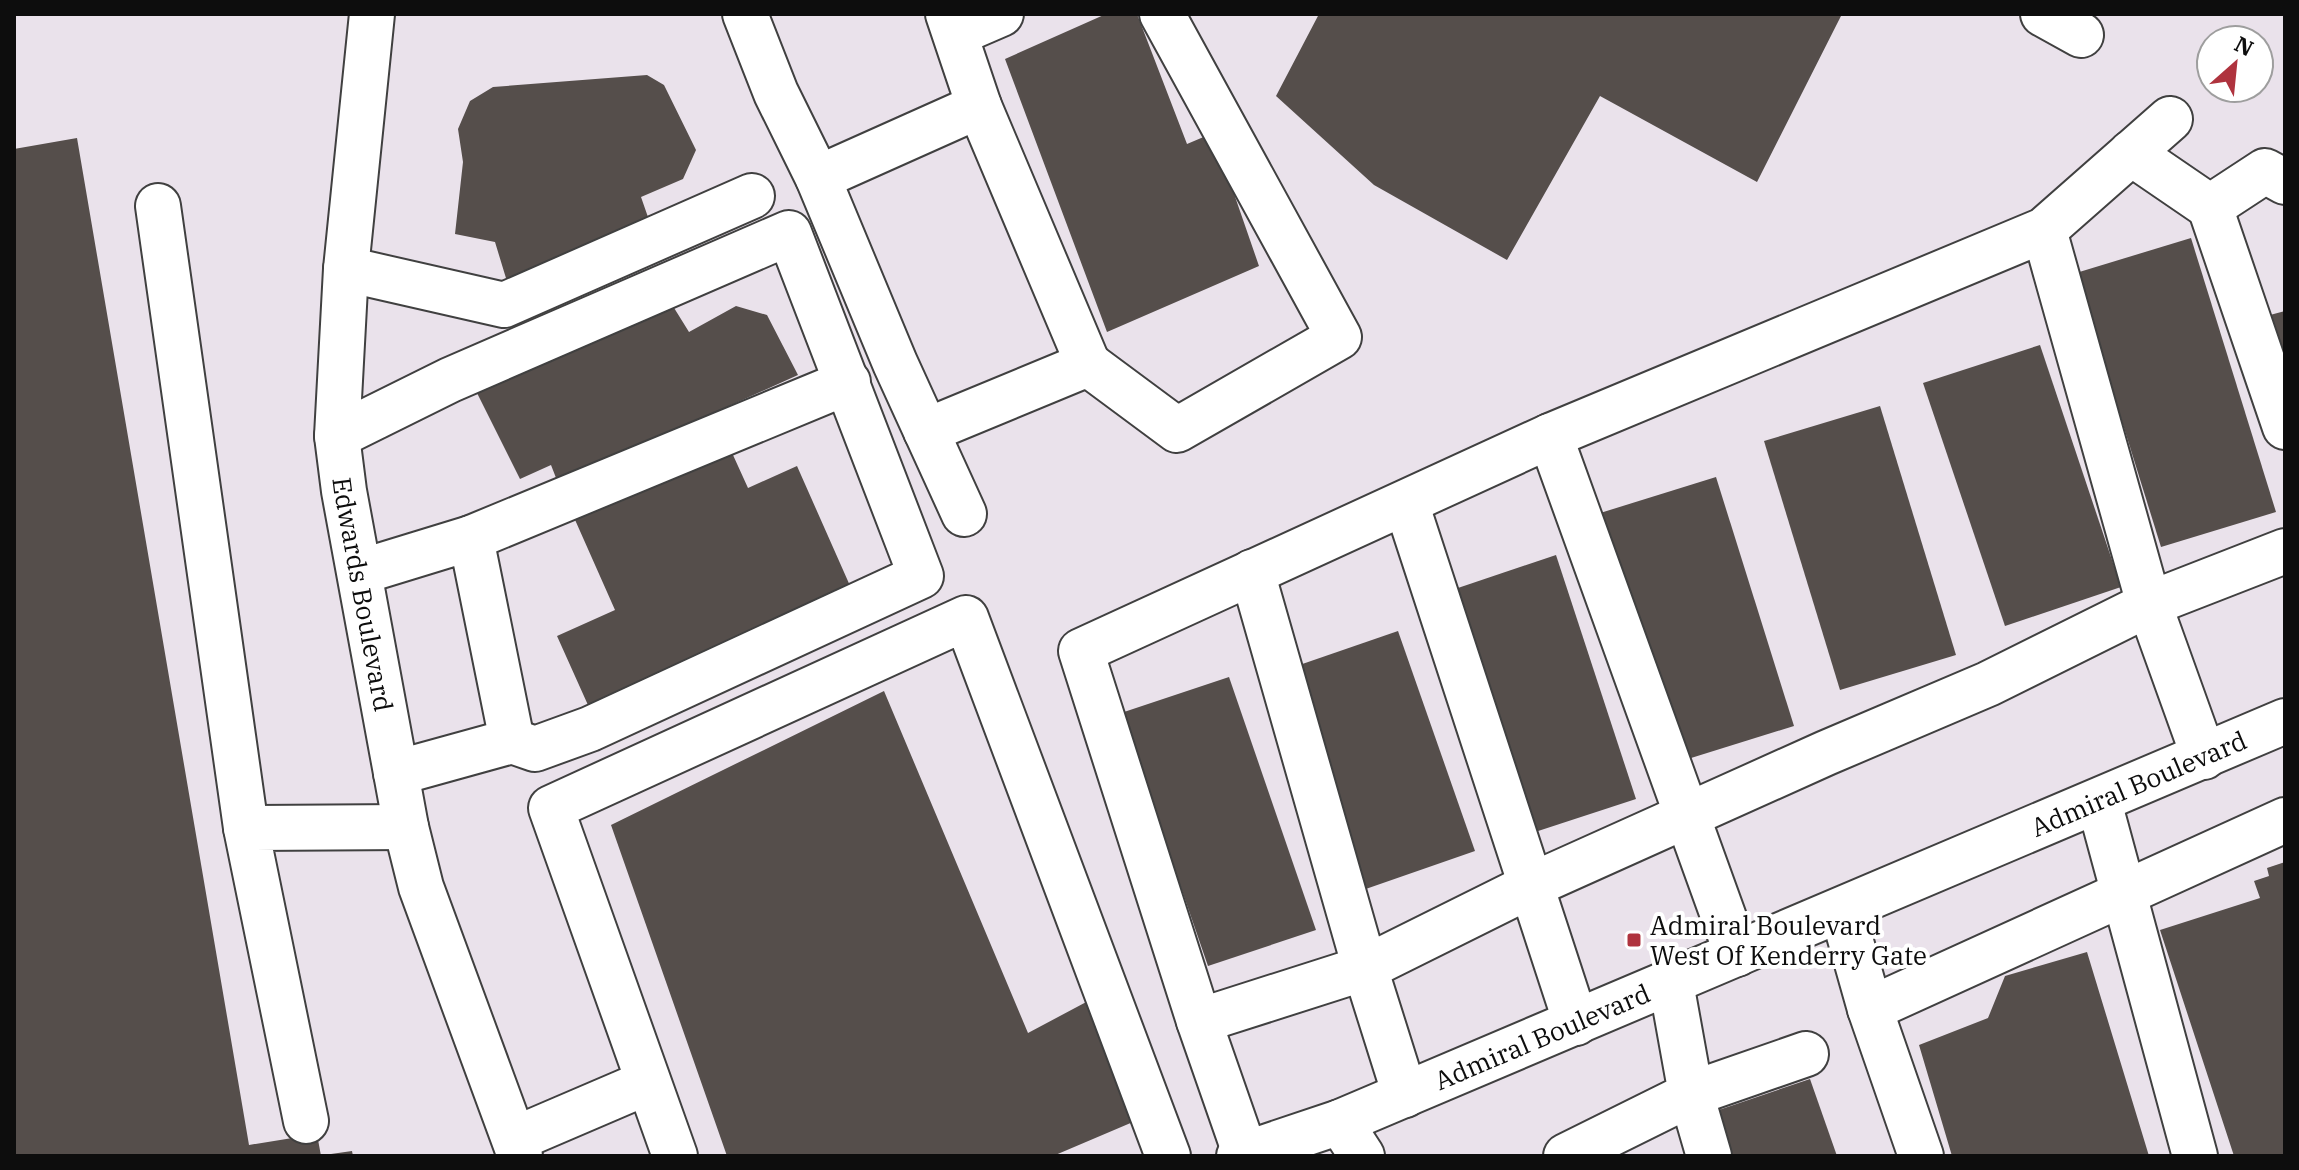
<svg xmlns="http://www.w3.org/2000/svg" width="2299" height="1170" viewBox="0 0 2299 1170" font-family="'IBM Plex Serif',serif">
<rect width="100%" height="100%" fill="#fdfaef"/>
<path fill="#eae2eb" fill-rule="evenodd" d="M14,14H2285V1156H14ZM2211,40H2259V88H2211Z"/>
<g fill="#554e4b">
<polygon points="1106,14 1137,14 1187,144 1213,133 1259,266 1107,332 1005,59"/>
<polygon points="1319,14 1842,14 1757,182 1600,96 1507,260 1374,185 1276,96"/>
<polygon points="647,75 664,85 696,150 683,179 641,197 649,220 509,288 495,242 455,234 463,162 458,129 470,101 493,87"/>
<polygon points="77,138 249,1145 317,1134 321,1156 14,1156 14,149"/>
<polygon points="2191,238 2276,512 2161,547 2076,273"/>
<polygon points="671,303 689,332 736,306 767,315 798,375 558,483 551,465 520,479 476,391"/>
<polygon points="2285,311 2285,363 2270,315"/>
<polygon points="2040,345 2121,587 2005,626 1923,383"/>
<polygon points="1880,406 1956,655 1840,690 1764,441"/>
<polygon points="728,444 748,488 797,466 855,597 592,714 557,636 615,610 572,513"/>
<polygon points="1716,477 1794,726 1675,763 1597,514"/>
<polygon points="1556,555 1636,799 1532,833 1452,590"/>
<polygon points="1398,631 1475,851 1360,891 1282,671"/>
<polygon points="1229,677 1316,930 1208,966 1121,713"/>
<polygon points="884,691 1028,1033 1090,1000 1140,1119 1053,1156 727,1156 611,825"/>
<polygon points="2285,862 2285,1156 2234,1156 2160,930 2260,898 2254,881 2269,876 2267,868"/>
<polygon points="2087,952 2149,1156 1952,1156 1919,1045 1988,1018 2005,976"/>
<polygon points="1810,1079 1837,1156 1722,1156 1707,1114"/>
<polygon points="352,1151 353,1156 331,1156 331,1154"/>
</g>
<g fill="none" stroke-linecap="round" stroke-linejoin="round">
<defs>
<g id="minor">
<path id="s1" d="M372,14L346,269L337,436L344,491L406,827L421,887L520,1156"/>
<polyline points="745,14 776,93 818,178 895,363 964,514"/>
<polyline points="2043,14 2081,35"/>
<polyline points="957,33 1001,14"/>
<polyline points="979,106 1088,364"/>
<polyline points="2131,153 2210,207 2265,171 2285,182"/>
<polyline points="818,178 979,106 948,14"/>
<polyline points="158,206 246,828"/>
<polyline points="2210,207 2285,427"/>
<polyline points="2044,230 2149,604 2204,757"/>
<polyline points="346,269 504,305 752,196"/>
<polyline points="926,431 1088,364 1177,430 1339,337 1162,14"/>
<polyline points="337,436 450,380 789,233 921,576 590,729 535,749 512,741"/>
<polyline points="1550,436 1737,954"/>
<polyline points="1406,503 1576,1023"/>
<polyline points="471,538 848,382"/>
<polyline points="360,572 471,538 512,741 396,773"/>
<polyline points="1252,572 1365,968 1405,1095"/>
<polyline points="2099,802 2195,1156"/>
<polyline points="1842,910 1870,1009 1921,1156"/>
<polyline points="1870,1009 2285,820"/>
<polyline points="1199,1021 1365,968 1530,886 1826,753 1988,684 2149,604 2285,551"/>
<polyline points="306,1121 246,828 406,827"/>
<polyline points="1340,1122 1362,1156"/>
<polyline points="515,1139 648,1082"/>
<polyline points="1245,1153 1199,1021 1081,651 1550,436 2044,230 2170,119"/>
<polyline points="675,1156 551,808 966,618 1168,1156"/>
<path id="s2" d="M1239,1156L1340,1122L2285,721"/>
<polyline points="1566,1156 1691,1094 1671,983"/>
<polyline points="1709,1156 1691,1094 1806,1054"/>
</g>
</defs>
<use href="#minor" stroke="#404040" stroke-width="48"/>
<use href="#minor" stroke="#fff" stroke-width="44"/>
</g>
<rect fill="#af333e" stroke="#fff" stroke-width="3" x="1626" y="932" width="16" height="16" rx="4"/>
<g text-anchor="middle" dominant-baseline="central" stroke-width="8" stroke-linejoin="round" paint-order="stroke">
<g font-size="26" fill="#0d0d0d" stroke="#fff">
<text stroke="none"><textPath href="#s1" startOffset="584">Edwards Boulevard</textPath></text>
<text stroke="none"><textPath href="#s2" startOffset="974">Admiral Boulevard</textPath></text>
<text stroke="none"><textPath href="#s2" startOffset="326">Admiral Boulevard</textPath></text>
</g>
<g font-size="26" fill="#0d0d0d" stroke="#fff" text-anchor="start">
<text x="1650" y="925">Admiral Boulevard<tspan x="1650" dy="30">West Of Kenderry Gate</tspan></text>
</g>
</g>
<rect width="2299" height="1170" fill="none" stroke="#0d0d0d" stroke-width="32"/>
<g transform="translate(2235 64) rotate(27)"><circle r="38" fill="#ffffff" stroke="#9e9e9e" stroke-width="2"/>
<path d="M0-6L14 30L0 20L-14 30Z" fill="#af333e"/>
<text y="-12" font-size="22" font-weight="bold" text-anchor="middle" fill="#0d0d0d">N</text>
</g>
</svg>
